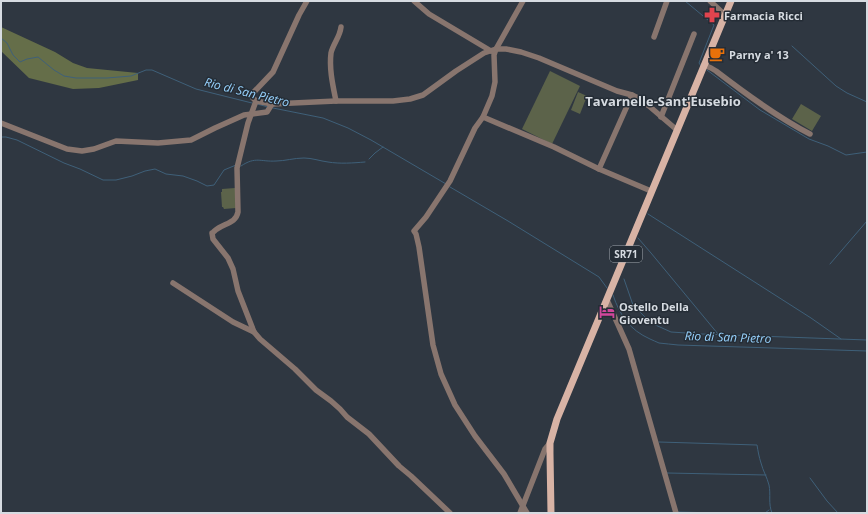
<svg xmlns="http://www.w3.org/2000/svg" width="868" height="514" viewBox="0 0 868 514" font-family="'Open Sans',sans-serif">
<rect width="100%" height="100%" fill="#2f3741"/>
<g fill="#5c634a">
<polygon points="550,71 580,86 552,144 522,129"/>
<polygon points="578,92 587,96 580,114 571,110"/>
<polygon points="801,104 821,116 812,131 792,119"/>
<polygon points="235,188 236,208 224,209 223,207 222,207 221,192 222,192 222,189"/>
</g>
<polygon fill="#656e49" points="1,27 55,52 73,63 87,68 138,73 138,80 99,88 73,89 29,78 1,51"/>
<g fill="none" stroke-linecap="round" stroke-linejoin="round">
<g stroke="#3f6079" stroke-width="1">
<polyline points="685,1 714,25 699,63 701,66"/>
<polyline points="1,38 7,43 13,55 20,62 27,59 38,57 54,70 64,76 76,78 107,78 131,76 146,70 152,70 196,89 252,103"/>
<polyline points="792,46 836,86 847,93 867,102"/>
<polyline points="707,70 760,110 809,139 828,146 846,155 867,152"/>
<polyline points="257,104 268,107"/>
<polyline points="273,108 323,118 348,128 371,140 446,184"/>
<polyline points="1,137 6,137 17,140 64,163 80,169 103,180 116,180 132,176 145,171 155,169 166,174 183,176 197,181 207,186 214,185 224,170 236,165"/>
<polyline points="369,159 375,153 383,147"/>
<path d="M241,166C256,156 260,162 276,161C285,161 294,158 304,158C312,158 320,161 328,162C340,164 353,163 365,162"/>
<polyline points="450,187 508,221 599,277 607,288"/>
<polyline points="648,214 811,318 841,339"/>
<polyline points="638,238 651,253 718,334"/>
<polyline points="830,264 867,221"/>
<polyline points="624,279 633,305 651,323 671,332 702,334 867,340"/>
<path d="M613,295C620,316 630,330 650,339C653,340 656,342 659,343C665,344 672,344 678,345L867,351"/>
<path d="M659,442L757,445C758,451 759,457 761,463C763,471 767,477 769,485C771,494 768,504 772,513"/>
<polyline points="667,473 766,475"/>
<polyline points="810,478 827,501 838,513"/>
<polyline points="677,512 718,513"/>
<polyline points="765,513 769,510"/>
</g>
<g stroke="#88756e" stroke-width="5.5">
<polyline points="414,1 429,14 491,51"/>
<polyline points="523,1 496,49 494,55 495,82 492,96 483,117 475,128 450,181 426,217 414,231 416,234 419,247 433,345 441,374 455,405 475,436 504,474 527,513"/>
<polyline points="710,1 725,15"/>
<polyline points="654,37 667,1"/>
<path d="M704,65L711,68L716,71C746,94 777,117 810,134"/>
<polyline points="632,95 599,169 651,191"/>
<path d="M256,101L248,123L237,168L238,212C236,223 225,223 217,229C216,229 213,233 212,233L213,239L228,258L233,269L238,291L254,332L260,339L295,369L316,390L331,401L340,409L347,417L369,434L399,466L411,476L450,513"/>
<path d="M336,101C333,86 329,69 331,53C333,44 340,37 341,27"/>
<polyline points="272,104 256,101 252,97 253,93 273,72 299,15 307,1"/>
<polyline points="483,117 554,147 599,169"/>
<polyline points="661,117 694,34"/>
<polyline points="1,123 67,149 82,151 94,149 116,141 158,143 191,140 215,128 244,115 267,112 272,104 336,101 393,101 410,99 423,95 456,71 484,53 496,49 506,49 521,52 539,58 617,91 632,95 640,99 649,106 677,130"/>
<polyline points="173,283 233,322 254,332"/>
<polyline points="607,300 629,349 676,513"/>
<polyline points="520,513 545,449 550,443"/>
</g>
<polyline stroke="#d8b3a5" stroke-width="7" points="551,513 550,454 550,443 557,419 731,1"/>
</g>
<defs>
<symbol id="pharmacy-bare" viewBox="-9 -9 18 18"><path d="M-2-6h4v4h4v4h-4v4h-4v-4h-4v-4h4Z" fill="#e0444e" stroke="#252d36" stroke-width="2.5" paint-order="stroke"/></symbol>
<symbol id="cafe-bare" viewBox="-9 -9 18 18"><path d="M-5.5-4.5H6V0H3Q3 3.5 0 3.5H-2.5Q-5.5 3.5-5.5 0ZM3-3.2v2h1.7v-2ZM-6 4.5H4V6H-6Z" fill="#e8710a" stroke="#252d36" stroke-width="2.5" paint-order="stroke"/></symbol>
<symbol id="hotel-bare" viewBox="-9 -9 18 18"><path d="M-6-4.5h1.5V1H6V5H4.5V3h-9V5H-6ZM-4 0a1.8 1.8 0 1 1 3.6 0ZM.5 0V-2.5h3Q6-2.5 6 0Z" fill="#d1479c" stroke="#252d36" stroke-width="2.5" paint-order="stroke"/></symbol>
</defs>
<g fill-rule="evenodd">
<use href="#pharmacy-bare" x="701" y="4" width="22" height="22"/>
<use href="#cafe-bare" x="706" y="43" width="22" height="22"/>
<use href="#hotel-bare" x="596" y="301" width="22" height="22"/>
</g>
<g text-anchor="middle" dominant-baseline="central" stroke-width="3" stroke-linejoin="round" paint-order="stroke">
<rect fill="#252d36" stroke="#a1a7ae" stroke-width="1" x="610" y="246" width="32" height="16" rx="3"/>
<g font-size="10" font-weight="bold" fill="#d6dbe1">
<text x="626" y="254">SR71</text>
</g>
<g font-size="11" font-weight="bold" fill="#d6dbe1" stroke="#252d36" text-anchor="start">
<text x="724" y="15">Farmacia Ricci</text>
<text x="729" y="54">Parny a' 13</text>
<text x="619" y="306">Ostello Della<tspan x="619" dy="13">Gioventu</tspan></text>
</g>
<g font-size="12" font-style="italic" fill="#97d2fe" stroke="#252d36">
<text transform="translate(247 92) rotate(14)">Rio di San Pietro</text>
<text transform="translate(728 337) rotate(2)">Rio di San Pietro</text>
</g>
<g font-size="13" font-weight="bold" fill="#d6dbe1" stroke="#252d36">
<text x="663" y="101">Tavarnelle-Sant'Eusebio</text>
</g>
</g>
<rect width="868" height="514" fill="none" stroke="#d6dbe1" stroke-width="4"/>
</svg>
